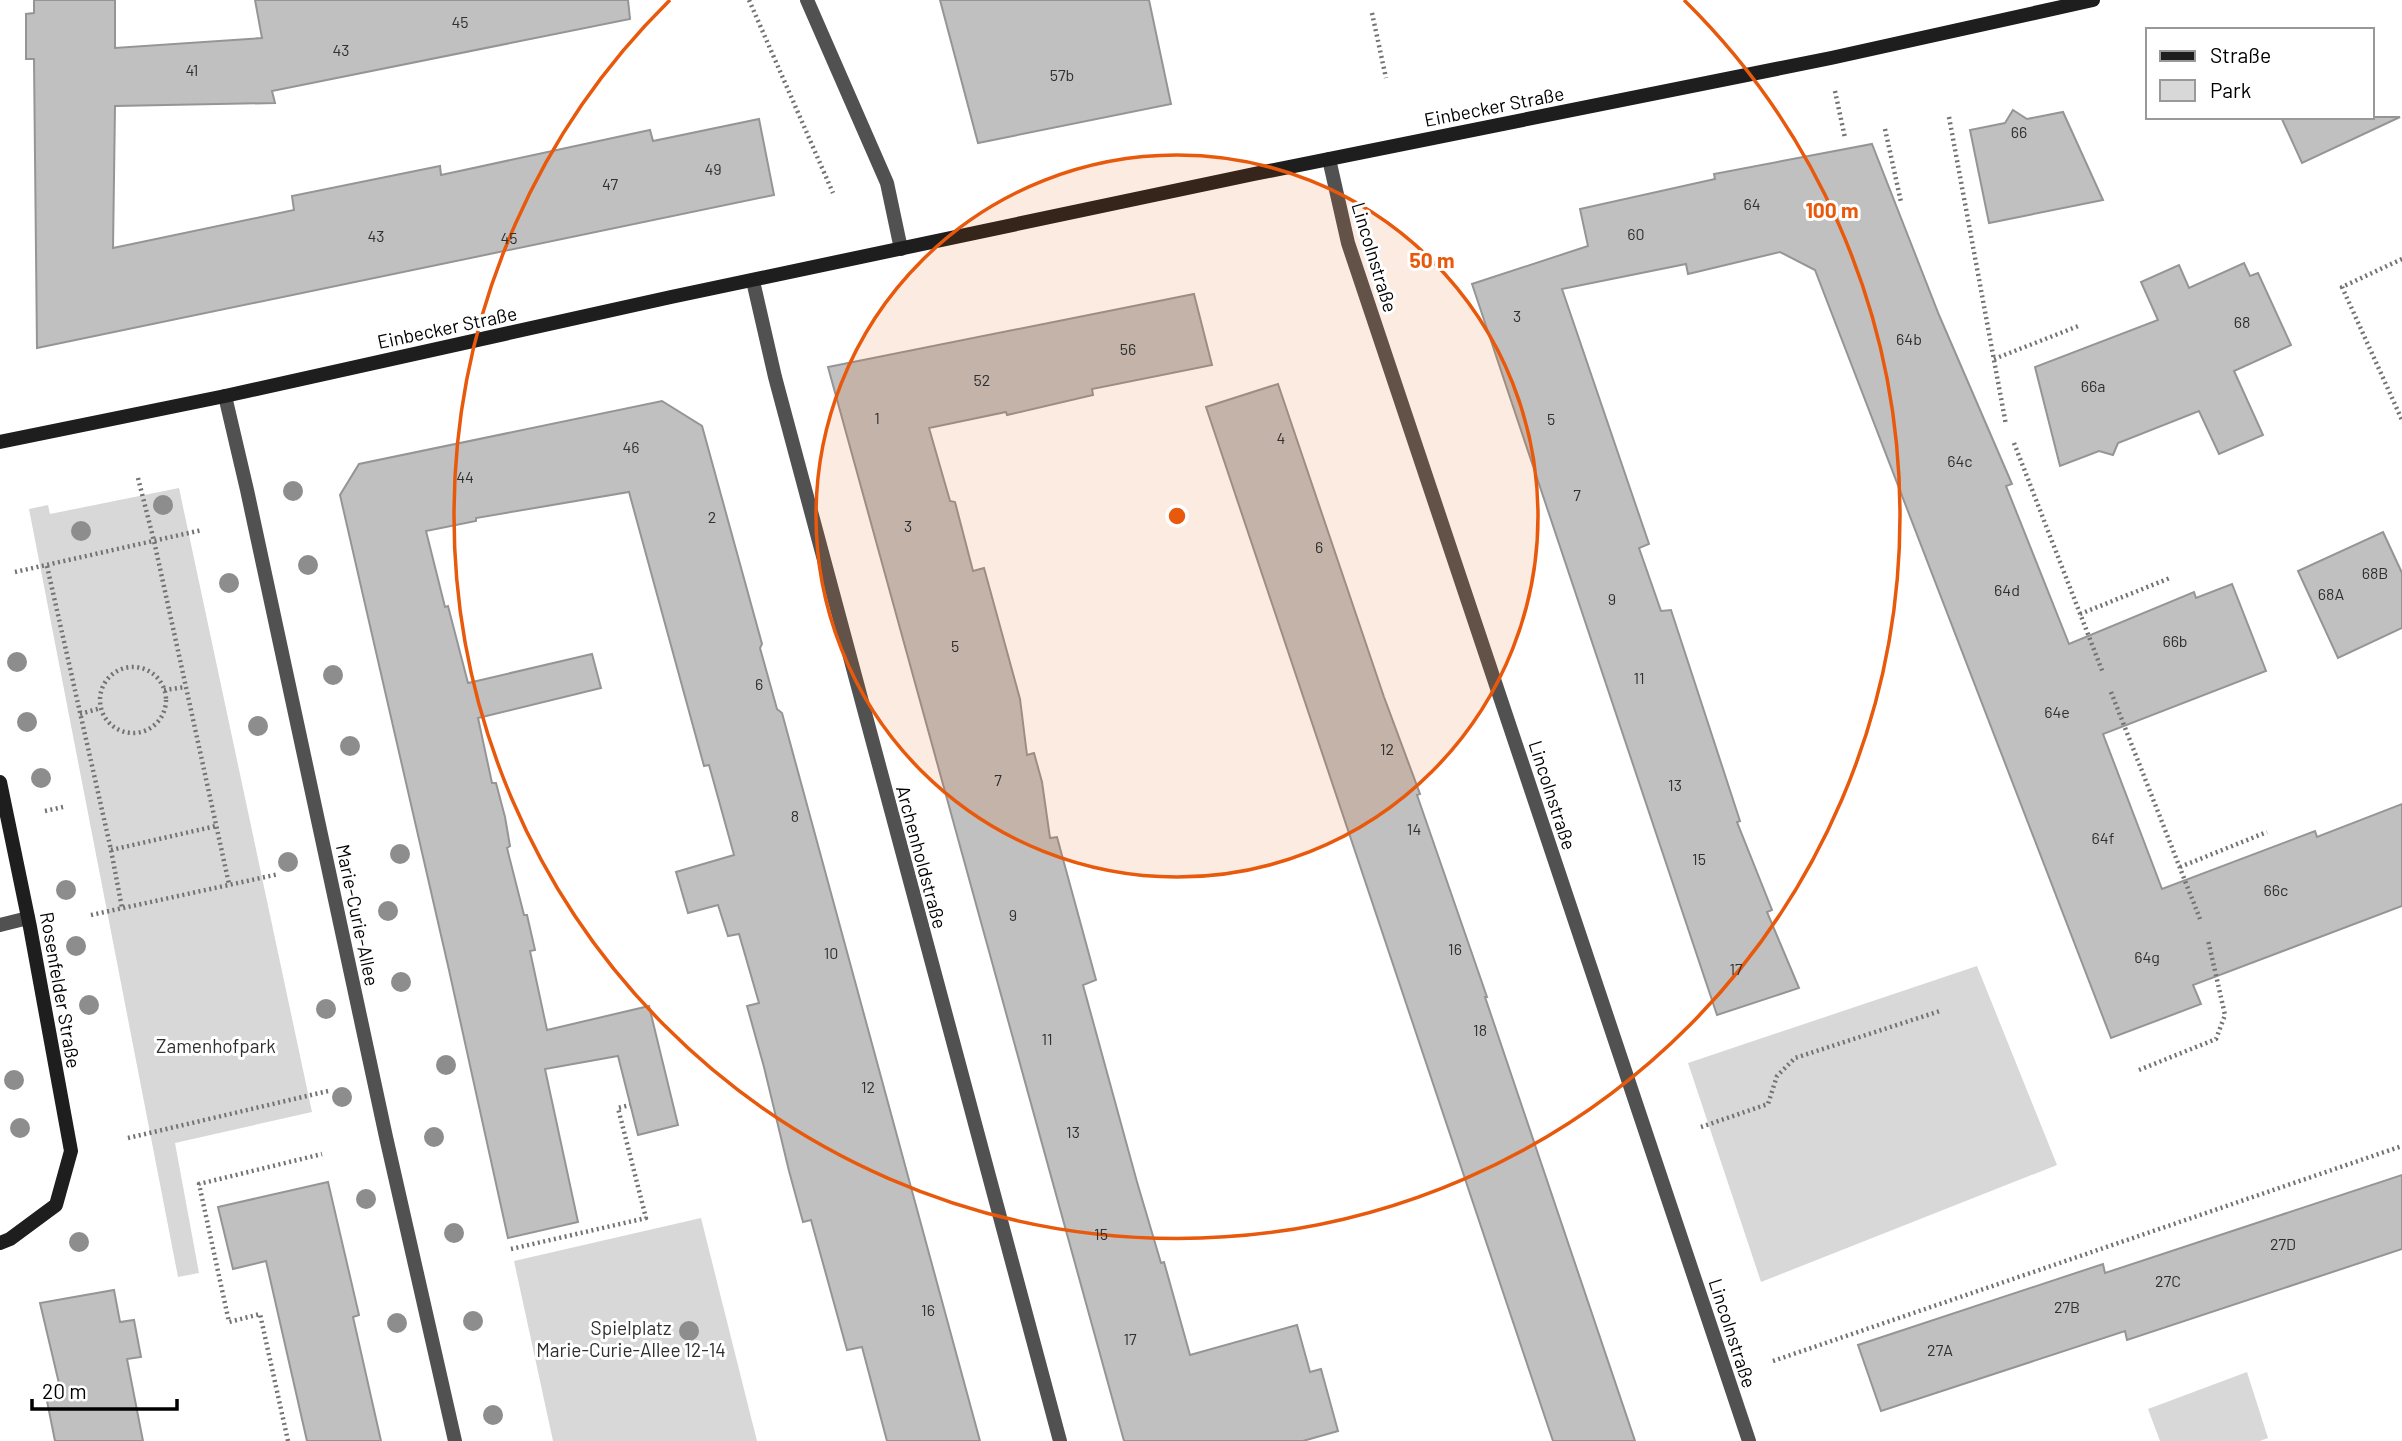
<svg xmlns="http://www.w3.org/2000/svg" width="2402" height="1441" viewBox="0 0 2402 1441" font-family="Barlow,sans-serif">
<rect width="100%" height="100%" fill="#fff"/>
<g fill="#d8d8d8">
<polygon points="179,488 312,1112 175,1143 199,1273 178,1277 29,509 48,505 50,514"/>
<polygon points="1977,966 2057,1165 1761,1282 1688,1063"/>
<polygon points="701,1218 757,1441 553,1441 514,1261"/>
<polygon points="2247,1372 2268,1438 2260,1441 2160,1441 2148,1409"/>
</g>
<g fill="#c0c0c0" stroke="#959595" stroke-width="2">
<polygon points="34,0 115,0 115,48 262,38 255,0 628,0 630,19 272,91 275,103 115,106 113,248 294,210 292,196 440,166 441,175 650,130 653,141 759,119 774,195 37,348 34,59 26,59 26,14 34,13"/>
<polygon points="940,0 1149,0 1171,104 978,143"/>
<polygon points="2013,110 2027,119 2063,112 2103,200 1989,223 1970,130 2005,123"/>
<polygon points="2281,117 2400,117 2302,163"/>
<polygon points="1872,144 1939,315 2012,484 2006,486 2069,644 2194,592 2196,598 2232,584 2266,671 2103,734 2162,889 2315,831 2317,837 2402,804 2402,906 2193,985 2201,1004 2111,1038 1815,270 1780,252 1688,274 1686,264 1562,289 1649,544 1639,548 1661,611 1671,610 1740,821 1737,822 1772,910 1767,912 1799,988 1717,1015 1472,284 1588,246 1580,209 1715,179 1714,174"/>
<polygon points="2244,263 2250,276 2258,273 2291,345 2234,371 2263,435 2219,454 2199,411 2118,443 2113,455 2099,451 2060,466 2035,367 2158,320 2141,282 2179,265 2189,288"/>
<polygon points="1194,294 1212,365 1092,389 1093,395 1007,415 1006,412 929,428 950,501 955,502 973,571 984,568 1020,699 1027,755 1034,753 1042,782 1050,838 1057,837 1096,980 1083,985 1137,1182 1161,1263 1164,1262 1190,1355 1297,1325 1310,1372 1321,1369 1338,1431 1303,1441 1124,1441 828,367"/>
<polygon points="1278,384 1384,697 1420,794 1417,795 1487,997 1485,997 1635,1441 1553,1441 1206,407"/>
<polygon points="662,401 702,426 762,644 760,648 777,709 782,713 980,1441 887,1441 862,1347 847,1350 811,1220 803,1222 789,1171 764,1067 747,1006 759,1003 739,934 728,936 718,905 688,913 676,872 734,855 709,765 704,766 629,492 476,518 476,521 426,531 445,607 448,606 468,683 592,654 601,688 478,718 492,783 496,783 505,817 510,846 507,848 524,915 527,915 535,950 530,951 547,1030 649,1006 678,1125 638,1135 618,1056 545,1069 578,1222 508,1238 449,970 340,495 359,464"/>
<polygon points="2383,532 2402,573 2402,628 2338,658 2298,571"/>
<polygon points="2402,1175 2402,1249 2127,1340 2125,1331 1881,1411 1858,1345 2103,1264 2105,1273"/>
<polygon points="328,1182 359,1315 353,1317 381,1441 307,1441 266,1261 233,1269 218,1207"/>
<polygon points="114,1290 120,1322 134,1320 141,1357 127,1359 143,1441 55,1441 47,1401 62,1396 40,1303"/>
</g>
<g fill="none" stroke-linecap="round" stroke-linejoin="round">
<g stroke="#737373" stroke-width="4.5" stroke-dasharray="2 3.5" stroke-linecap="butt">
<polyline points="749,0 833,193"/>
<polyline points="1372,13 1386,78"/>
<polyline points="1835,91 1845,138"/>
<polyline points="1949,117 2006,425"/>
<polyline points="1885,129 1901,202"/>
<polyline points="2402,259 2342,287 2402,420"/>
<polyline points="1994,359 2081,325"/>
<polyline points="2014,443 2103,673"/>
<polyline points="138,478 154,541 229,884"/>
<polyline points="47,566 111,850 122,908"/>
<polyline points="15,572 202,530"/>
<polyline points="2080,614 2170,578"/>
<circle cx="133" cy="700" r="33"/>
<polyline points="164,690 185,687"/>
<polyline points="2111,692 2200,919"/>
<polyline points="80,714 101,708"/>
<polyline points="45,811 63,807"/>
<polyline points="111,850 216,826"/>
<polyline points="2180,867 2267,832"/>
<polyline points="91,915 279,874"/>
<polyline points="2139,1070 2216,1039 2225,1015 2208,940"/>
<polyline points="1701,1127 1768,1104 1777,1076 1795,1058 1940,1011"/>
<polyline points="128,1138 328,1091"/>
<polyline points="511,1249 646,1218 618,1108 630,1105"/>
<polyline points="1773,1361 2402,1146"/>
<polyline points="288,1441 260,1314 229,1322 199,1184 322,1154"/>
</g>
<polyline stroke="#515151" stroke-width="14" points="0,925 28,918"/>
<g stroke="#515151" stroke-width="14">
<polyline points="807,0 887,183 901,249"/>
<polyline points="1329,159 1348,243 1749,1441"/>
<polyline points="753,281 775,377 1060,1441"/>
<polyline points="225,396 247,490 386,1137 455,1441"/>
</g>
<g stroke="#1e1e1e" stroke-width="14">
<polyline points="0,442 225,396 671,297 1254,174 1831,58 2093,0"/>
<polyline points="0,782 30,927 71,1151 56,1205 10,1239 0,1243"/>
</g>
</g>
<g fill="#8d8d8d">
<circle cx="293" cy="491" r="10"/>
<circle cx="163" cy="505" r="10"/>
<circle cx="81" cy="531" r="10"/>
<circle cx="308" cy="565" r="10"/>
<circle cx="229" cy="583" r="10"/>
<circle cx="17" cy="662" r="10"/>
<circle cx="333" cy="675" r="10"/>
<circle cx="27" cy="722" r="10"/>
<circle cx="258" cy="726" r="10"/>
<circle cx="350" cy="746" r="10"/>
<circle cx="41" cy="778" r="10"/>
<circle cx="400" cy="854" r="10"/>
<circle cx="288" cy="862" r="10"/>
<circle cx="66" cy="890" r="10"/>
<circle cx="388" cy="911" r="10"/>
<circle cx="76" cy="946" r="10"/>
<circle cx="401" cy="982" r="10"/>
<circle cx="89" cy="1005" r="10"/>
<circle cx="326" cy="1009" r="10"/>
<circle cx="446" cy="1065" r="10"/>
<circle cx="14" cy="1080" r="10"/>
<circle cx="342" cy="1097" r="10"/>
<circle cx="20" cy="1128" r="10"/>
<circle cx="434" cy="1137" r="10"/>
<circle cx="366" cy="1199" r="10"/>
<circle cx="454" cy="1233" r="10"/>
<circle cx="79" cy="1242" r="10"/>
<circle cx="473" cy="1321" r="10"/>
<circle cx="397" cy="1323" r="10"/>
<circle cx="689" cy="1331" r="10"/>
<circle cx="493" cy="1415" r="10"/>
</g>
<circle cx="1177" cy="516" r="361" fill="#e8590c" fill-opacity=".12"/>
<g fill="none" stroke="#e8590c" stroke-width="3.5">
<circle cx="1177" cy="516" r="361"/>
<path d="M1684 0A723 723 0 1 1 670 0"/>
</g>
<g text-anchor="middle" dominant-baseline="central" stroke-width="6" stroke-linejoin="round" paint-order="stroke">
<g font-size="16" fill="#303030">
<text x="460" y="21">45</text>
<text x="341" y="49">43</text>
<text x="192" y="69">41</text>
<text x="1062" y="74">57b</text>
<text x="2019" y="131">66</text>
<text x="713" y="168">49</text>
<text x="610" y="183">47</text>
<text x="1752" y="203">64</text>
<text x="1636" y="233">60</text>
<text x="376" y="235">43</text>
<text x="509" y="237">45</text>
<text x="1517" y="315">3</text>
<text x="2242" y="321">68</text>
<text x="1909" y="338">64b</text>
<text x="1128" y="348">56</text>
<text x="982" y="379">52</text>
<text x="2093" y="385">66a</text>
<text x="877" y="417">1</text>
<text x="1551" y="418">5</text>
<text x="1281" y="437">4</text>
<text x="631" y="446">46</text>
<text x="1960" y="460">64c</text>
<text x="465" y="476">44</text>
<text x="1577" y="494">7</text>
<text x="712" y="516">2</text>
<text x="908" y="525">3</text>
<text x="1319" y="546">6</text>
<text x="2375" y="572">68B</text>
<text x="2007" y="589">64d</text>
<text x="2331" y="593">68A</text>
<text x="1612" y="598">9</text>
<text x="2175" y="640">66b</text>
<text x="955" y="645">5</text>
<text x="1639" y="677">11</text>
<text x="759" y="683">6</text>
<text x="2057" y="711">64e</text>
<text x="1387" y="748">12</text>
<text x="998" y="779">7</text>
<text x="1675" y="784">13</text>
<text x="795" y="815">8</text>
<text x="1414" y="828">14</text>
<text x="2103" y="837">64f</text>
<text x="1699" y="858">15</text>
<text x="2276" y="889">66c</text>
<text x="1013" y="914">9</text>
<text x="1455" y="948">16</text>
<text x="831" y="952">10</text>
<text x="2147" y="956">64g</text>
<text x="1736" y="968">17</text>
<text x="1480" y="1029">18</text>
<text x="1047" y="1038">11</text>
<text x="868" y="1086">12</text>
<text x="1073" y="1131">13</text>
<text x="1101" y="1233">15</text>
<text x="2283" y="1243">27D</text>
<text x="2168" y="1280">27C</text>
<text x="2067" y="1306">27B</text>
<text x="928" y="1309">16</text>
<text x="1130" y="1338">17</text>
<text x="1940" y="1349">27A</text>
</g>
<g font-size="19" fill="#000" stroke="#fff">
<text transform="translate(1494 106) rotate(-11)">Einbecker Straße</text>
<text transform="translate(1375 257) rotate(73)">Lincolnstraße</text>
<text transform="translate(447 327) rotate(-12)">Einbecker Straße</text>
<text transform="translate(1553 795) rotate(72)">Lincolnstraße</text>
<text transform="translate(922 857) rotate(75)">Archenholdstraße</text>
<text transform="translate(358 915) rotate(78)">Marie-Curie-Allee</text>
<text transform="translate(61 990) rotate(80)">Rosenfelder Straße</text>
<text transform="translate(1733 1333) rotate(72)">Lincolnstraße</text>
</g>
<g font-size="19" fill="#2f2f2f" stroke="#fff">
<text x="216" y="1045">Zamenhofpark</text>
<text x="631" y="1327">Spielplatz<tspan x="631" dy="22">Marie-Curie-Allee 12-14</tspan></text>
</g>
</g>
<circle cx="1177" cy="516" r="10" fill="#e8590c" stroke="#fff" stroke-width="3.5"/>
<g font-size="21" text-anchor="middle" font-weight="bold" fill="#e8590c" stroke="#fff" stroke-width="6" stroke-linejoin="round" paint-order="stroke">
<text x="1832" y="218">100 m</text>
<text x="1432" y="268">50 m</text>
</g>
<rect x="2146" y="28" width="228" height="91" fill="#ffffff" stroke="#999999" stroke-width="2"/>
<rect x="2160" y="51" width="35" height="10" fill="#1e1e1e" stroke="#999999" stroke-width="2"/>
<text x="2210" y="63" font-size="21" fill="#000000">Straße</text>
<rect x="2160" y="80" width="35" height="21" fill="#d8d8d8" stroke="#999999" stroke-width="2"/>
<text x="2210" y="98" font-size="21" fill="#000000">Park</text>
<path d="M32 1399v10h145v-10" fill="none" stroke="#000000" stroke-width="3.5"/>
<text x="42" y="1399" font-size="21" fill="#000000" stroke="#ffffff" stroke-width="5" paint-order="stroke">20 m</text>
</svg>
